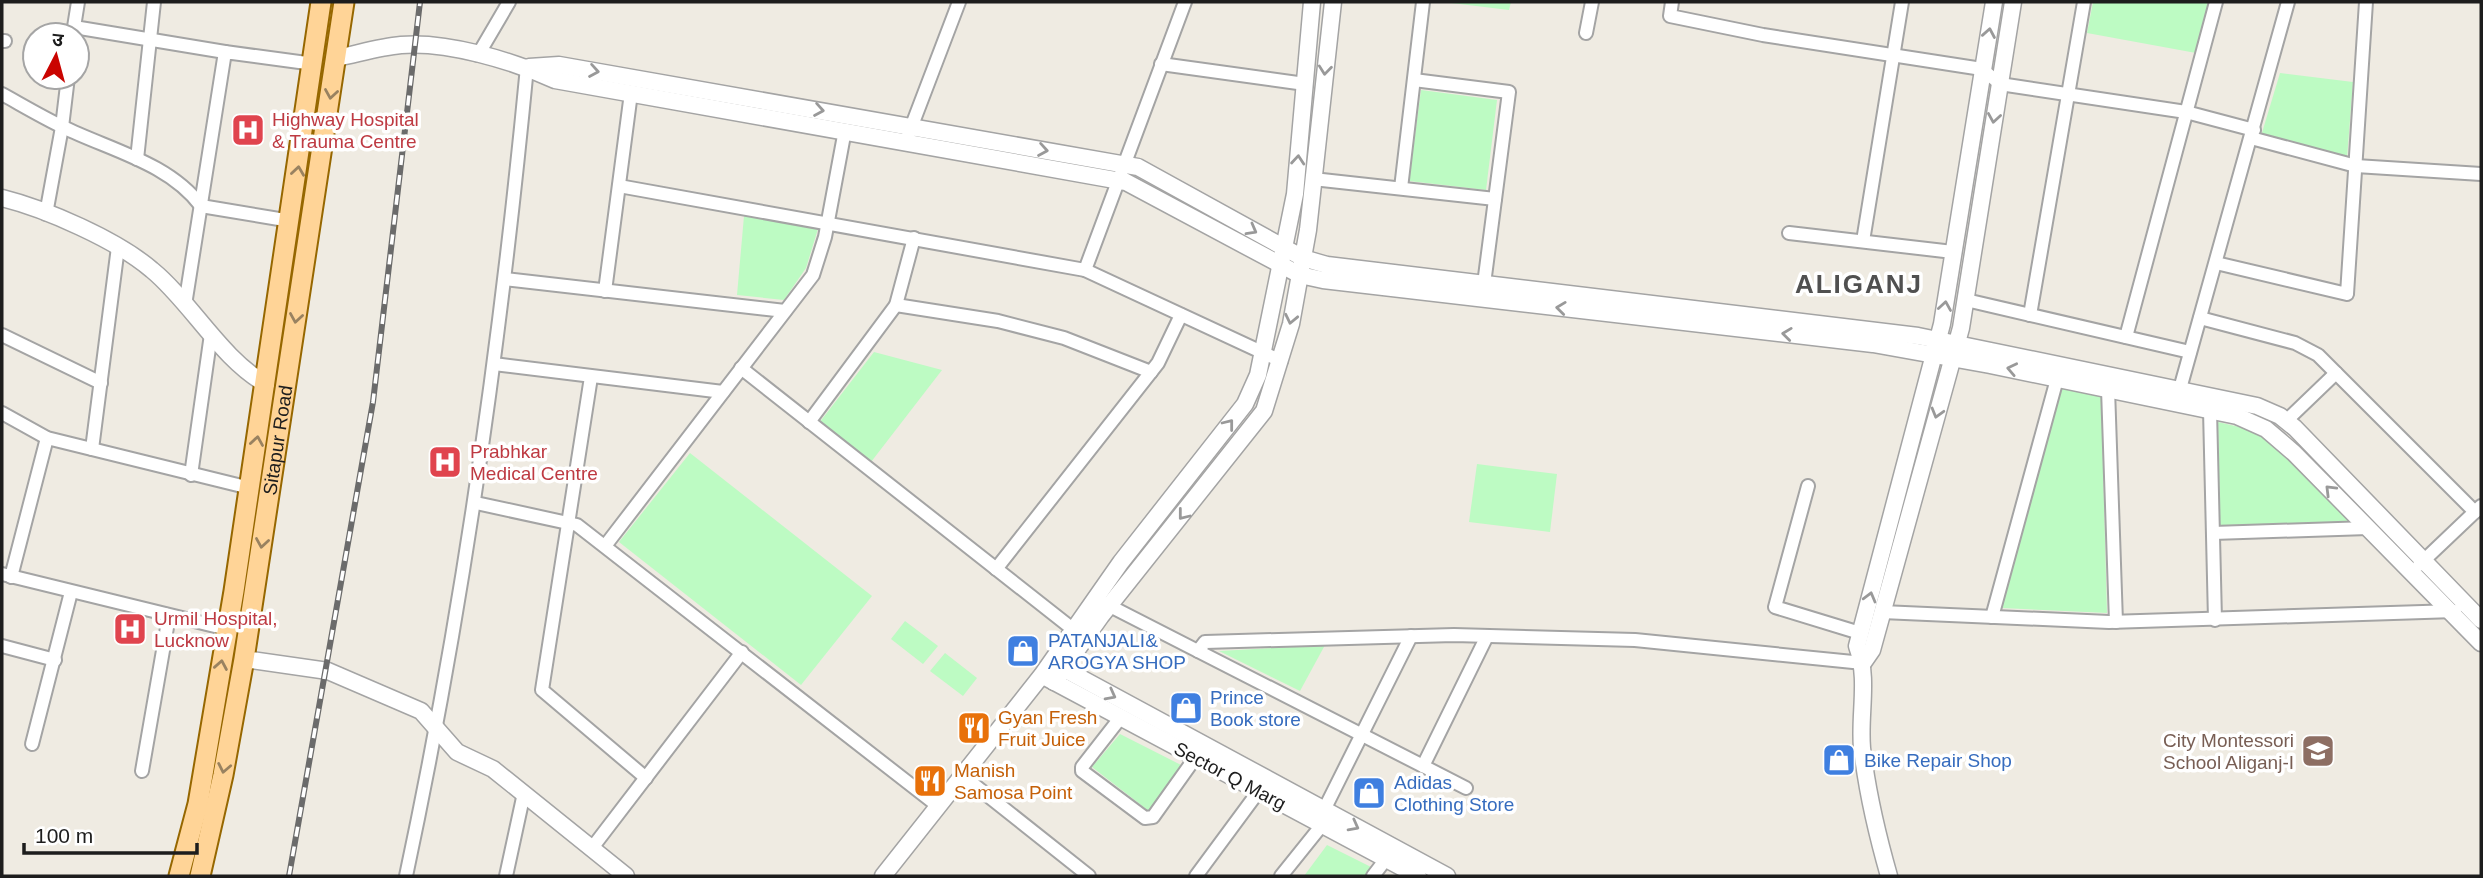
<svg xmlns="http://www.w3.org/2000/svg" width="2483" height="878" viewBox="0 0 2483 878" font-family="Helvetica,'Noto Sans Devanagari',sans-serif">
<rect width="100%" height="100%" fill="#efebe2"/>
<g fill="#bdfbc3">
<polygon points="1443,2 1511,2 1509,10"/>
<polygon points="2093,2 2211,2 2196,53 2087,33"/>
<polygon points="2280,73 2353,82 2347,158 2261,136"/>
<polygon points="1421,90 1497,100 1486,190 1409,181"/>
<polygon points="744,216 818,229 806,268 784,300 737,295"/>
<polygon points="874,352 942,370 871,462 819,423"/>
<polygon points="2061,388 2101,396 2107,613 2002,608"/>
<polygon points="2218,422 2261,432 2353,524 2220,525"/>
<polygon points="690,453 872,596 801,685 619,542"/>
<polygon points="1477,464 1557,474 1550,532 1469,522"/>
<polygon points="905,621 938,646 923,664 891,639"/>
<polygon points="1325,645 1300,691 1219,651"/>
<polygon points="945,653 977,678 963,696 930,671"/>
<polygon points="1120,734 1185,767 1150,812 1092,767"/>
<polygon points="1327,845 1371,867 1365,876 1304,876"/>
</g>
<g fill="none" stroke-linecap="round" stroke-linejoin="round">
<defs>
<g id="minor">
<polyline points="78,2 74,27 225,52"/>
<polyline points="1672,2 1670,16 1763,35 1982,69 2000,84 2186,112 2254,130"/>
<polyline points="1586,33 1592,2"/>
<polyline points="2,41 5,41"/>
<polyline points="478,55 509,2"/>
<polyline points="1161,64 1305,84"/>
<polyline points="1414,80 1509,92 1484,284"/>
<path d="M2,94C22,105 42,117 63,127C110,150 169,163 201,206L291,221"/>
<polyline points="2251,138 2356,166 2481,174"/>
<polyline points="906,141 959,2"/>
<polyline points="137,159 154,2"/>
<polyline points="1313,179 1495,199"/>
<polyline points="619,186 1085,270 1281,361"/>
<polyline points="1401,188 1423,2"/>
<polyline points="46,214 62,127 68,77"/>
<polyline points="1789,233 1953,252"/>
<polyline points="1863,241 1902,2"/>
<polyline points="2216,263 2347,294 2366,2"/>
<polyline points="1085,270 1185,2"/>
<polyline points="505,279 785,311"/>
<polyline points="605,291 631,93"/>
<polyline points="1966,300 2190,352"/>
<polyline points="185,305 225,52 314,64"/>
<polyline points="896,305 998,321 1064,338 1151,372"/>
<polyline points="2030,315 2084,2"/>
<polyline points="2200,318 2295,343 2318,355 2475,512"/>
<polyline points="2,335 101,383"/>
<polyline points="2126,337 2216,2"/>
<polyline points="494,364 723,392"/>
<polyline points="741,368 1079,634"/>
<polyline points="591,377 542,690 646,778"/>
<polyline points="2108,389 2116,622"/>
<polyline points="2178,396 2288,2"/>
<polyline points="2210,410 2215,620"/>
<polyline points="2,413 47,438 250,488"/>
<polyline points="2286,421 2336,373"/>
<polyline points="809,422 896,305 914,238"/>
<polyline points="92,449 118,247"/>
<polyline points="191,475 211,334"/>
<polyline points="1808,486 1775,607 1860,633"/>
<polyline points="476,503 577,525 938,806"/>
<polyline points="2213,533 2368,528"/>
<polyline points="605,546 813,275 825,237 845,130"/>
<polyline points="2419,565 2481,506"/>
<polyline points="996,569 1158,363 1181,315"/>
<polyline points="2,574 227,629"/>
<polyline points="11,577 47,438"/>
<polyline points="1102,602 1466,788"/>
<polyline points="1882,612 2109,622 2455,611"/>
<polyline points="1992,617 2057,379"/>
<polyline points="2,646 55,660"/>
<polyline points="1198,651 1205,642 1454,635 1635,640 1863,663"/>
<polyline points="1121,717 1082,767 1082,771 1145,818 1153,817 1200,751"/>
<polyline points="32,744 71,592"/>
<polyline points="1423,766 1487,636"/>
<polyline points="142,771 169,616"/>
<polyline points="963,776 1089,876"/>
<polyline points="1320,818 1411,636"/>
<polyline points="592,848 742,652"/>
<path d="M406,876C463,609 501,339 527,67"/>
<polyline points="506,876 524,793"/>
<polyline points="1196,876 1264,784"/>
<polyline points="1281,876 1326,820"/>
<polyline points="1373,876 1386,859"/>
</g>
<g id="tertiary">
<path d="M336,58C357,54 379,47 401,45C447,41 513,61 555,80L1126,182L1300,275L1323,280L1873,344L1990,365L2237,416L2266,429L2294,453L2481,643"/>
<polyline points="529,67 559,65 1138,167 1303,258 1327,265 1918,336 2257,406 2280,416 2295,428 2481,620"/>
<path d="M2,198C46,209 117,240 152,270C190,301 222,360 266,384"/>
<polyline points="244,659 328,671 421,711 457,752 493,769 626,876"/>
<polyline points="1053,663 1447,876"/>
<polyline points="1863,663 1872,650 1961,328 2013,2"/>
<polyline points="1047,678 1418,876"/>
<polyline points="1054,682 1101,616 1264,411 1291,324 1308,230 1333,2"/>
<polyline points="883,876 1042,675 1121,562 1245,404 1258,375 1295,194 1312,2"/>
<path d="M1889,876C1877,834 1867,791 1862,748C1859,714 1869,679 1857,646L1942,324L1994,2"/>
</g>
<g id="primary">
<polyline points="179,876 198,804 234,591 321,2"/>
<path id="s1" d="M200,876L223,775L244,659L344,2"/>
</g>
</defs>
<use href="#minor" stroke="#a4a4a4" stroke-width="16"/>
<use href="#tertiary" stroke="#a4a4a4" stroke-width="19"/>
<use href="#primary" stroke="#966700" stroke-width="23"/>
<use href="#minor" stroke="#fff" stroke-width="12"/>
<use href="#tertiary" stroke="#fff" stroke-width="16"/>
<use href="#primary" stroke="#ffd497" stroke-width="19"/>
<defs>
<polyline id="rail" points="289,876 373,402 420,2"/>
</defs>
<use href="#rail" stroke="#6b6b6b" stroke-width="6"/>
<use href="#rail" stroke="#fff" stroke-width="3.5" stroke-dasharray="10" stroke-linecap="butt"/>
</g>
<defs><path id="oneway-chevron" d="M-2-3.5L2.5 0L-2 3.5" fill="none" stroke-width="1.6" stroke-linecap="round" stroke-linejoin="round" transform="scale(1.75)"/></defs>
<g stroke="#999">
<use href="#oneway-chevron" transform="translate(1989 33) rotate(-80)"/>
<use href="#oneway-chevron" transform="translate(1325 70) rotate(96)"/>
<use href="#oneway-chevron" transform="translate(594 71) rotate(10)"/>
<use href="#oneway-chevron" transform="translate(819 110) rotate(10)"/>
<use href="#oneway-chevron" transform="translate(1994 118) rotate(99)"/>
<use href="#oneway-chevron" transform="translate(1043 150) rotate(10)"/>
<use href="#oneway-chevron" transform="translate(1298 160) rotate(-85)"/>
<use href="#oneway-chevron" transform="translate(1252 230) rotate(29)"/>
<use href="#oneway-chevron" transform="translate(1945 306) rotate(-81)"/>
<use href="#oneway-chevron" transform="translate(1561 308) rotate(-173)"/>
<use href="#oneway-chevron" transform="translate(1291 319) rotate(102)"/>
<use href="#oneway-chevron" transform="translate(1787 334) rotate(-173)"/>
<use href="#oneway-chevron" transform="translate(2012 369) rotate(-168)"/>
<use href="#oneway-chevron" transform="translate(1937 413) rotate(106)"/>
<use href="#oneway-chevron" transform="translate(1229 424) rotate(-52)"/>
<use href="#oneway-chevron" transform="translate(2330 490) rotate(-135)"/>
<use href="#oneway-chevron" transform="translate(1183 515) rotate(128)"/>
<use href="#oneway-chevron" transform="translate(1870 597) rotate(-75)"/>
<use href="#oneway-chevron" transform="translate(1111 695) rotate(28)"/>
<use href="#oneway-chevron" transform="translate(1354 826) rotate(28)"/>
</g>
<g stroke="#998260">
<use href="#oneway-chevron" transform="translate(331 94) rotate(99)"/>
<use href="#oneway-chevron" transform="translate(298 171) rotate(-82)"/>
<use href="#oneway-chevron" transform="translate(296 318) rotate(99)"/>
<use href="#oneway-chevron" transform="translate(257 441) rotate(-81)"/>
<use href="#oneway-chevron" transform="translate(262 543) rotate(99)"/>
<use href="#oneway-chevron" transform="translate(221 665) rotate(-80)"/>
<use href="#oneway-chevron" transform="translate(224 768) rotate(101)"/>
</g>
<defs>
<symbol id="hospital-square" viewBox="-11 -11 22 22"><rect x="-9" y="-9" width="18" height="18" rx="4" fill="#e0444e" stroke="#fff"/><path d="M-5-5h3v3.5h4V-5h3V5h-3V1.5h-4V5h-3Z" fill="#fff"/></symbol>
<symbol id="shop-square" viewBox="-11 -11 22 22"><rect x="-9" y="-9" width="18" height="18" rx="4" fill="#3f7fe0" stroke="#fff"/><path d="M-5-2.5h2.3a2.7 3.5 0 0 1 5.4 0H5L5.5 6h-11ZM-1.5-2.5h3a1.5 2.3 0 0 0-3 0Z" fill="#fff"/></symbol>
<symbol id="restaurant-square" viewBox="-11 -11 22 22"><rect x="-9" y="-9" width="18" height="18" rx="4" fill="#e8710a" stroke="#fff"/><path d="M-5-6h1v4h1v-4h1v4h1v-4h1v5L-1.5 .5V6h-2V.5L-5-1ZM5-6V6H3V1.5H1.5Q1.5-4 5-6Z" fill="#fff"/></symbol>
<symbol id="school-square" viewBox="-11 -11 22 22"><rect x="-9" y="-9" width="18" height="18" rx="4" fill="#8d6e63" stroke="#fff"/><path d="M0-5L7-2L0 1L-7-2ZM-4 1L0 2.5L4 1V4Q0 6-4 4Z" fill="#fff"/></symbol>
</defs>
<g fill-rule="evenodd">
<use href="#hospital-square" x="229" y="111" width="38" height="38"/>
<use href="#hospital-square" x="426" y="443" width="38" height="38"/>
<use href="#hospital-square" x="111" y="610" width="38" height="38"/>
<use href="#shop-square" x="1004" y="632" width="38" height="38"/>
<use href="#shop-square" x="1167" y="689" width="38" height="38"/>
<use href="#restaurant-square" x="955" y="709" width="38" height="38"/>
<use href="#school-square" x="2299" y="732" width="38" height="38"/>
<use href="#shop-square" x="1820" y="741" width="38" height="38"/>
<use href="#restaurant-square" x="911" y="762" width="38" height="38"/>
<use href="#shop-square" x="1350" y="774" width="38" height="38"/>
</g>
<g text-anchor="middle" dominant-baseline="central" stroke-width="7" stroke-linejoin="round" paint-order="stroke">
<g font-size="19" fill="#be3a42" stroke="#fff" text-anchor="start">
<text x="272" y="119">Highway Hospital<tspan x="272" dy="22">&amp; Trauma Centre</tspan></text>
<text x="470" y="451">Prabhkar<tspan x="470" dy="22">Medical Centre</tspan></text>
<text x="154" y="618">Urmil Hospital,<tspan x="154" dy="22">Lucknow</tspan></text>
</g>
<g font-size="19" fill="#1d1d1d" stroke="#fff">
<text stroke="none"><textPath href="#s1" startOffset="443">Sitapur Road</textPath></text>
<text transform="translate(1230 776) rotate(28)">Sector Q Marg</text>
</g>
<g font-size="19" fill="#366cbe" stroke="#fff" text-anchor="start">
<text x="1048" y="640">PATANJALI&amp;<tspan x="1048" dy="22">AROGYA SHOP</tspan></text>
<text x="1210" y="697">Prince<tspan x="1210" dy="22">Book store</tspan></text>
<text x="1864" y="760">Bike Repair Shop</text>
<text x="1394" y="782">Adidas<tspan x="1394" dy="22">Clothing Store</tspan></text>
</g>
<g font-size="19" fill="#c56008" stroke="#fff" text-anchor="start">
<text x="998" y="717">Gyan Fresh<tspan x="998" dy="22">Fruit Juice</tspan></text>
<text x="954" y="770">Manish<tspan x="954" dy="22">Samosa Point</tspan></text>
</g>
<g font-size="19" fill="#785e54" stroke="#fff" text-anchor="end">
<text x="2294" y="740">City Montessori<tspan x="2294" dy="22">School Aliganj-I</tspan></text>
</g>
<g font-size="26" font-weight="bold" letter-spacing="2" fill="#505050" stroke="#fff">
<text x="1859" y="284">ALIGANJ</text>
</g>
</g>
<rect width="2483" height="878" fill="none" stroke="#1d1d1d" stroke-width="7"/>
<g transform="translate(56 56) rotate(6)"><circle r="33" fill="#ffffff" stroke="#a5a5a5" stroke-width="2"/>
<path d="M0-5L12 26L0 18L-12 26Z" fill="#ca0400"/>
<text y="-10" font-size="19" font-weight="bold" text-anchor="middle" fill="#1d1d1d">उ</text>
</g>
<path d="M24 843v10h173v-10" fill="none" stroke="#1d1d1d" stroke-width="3.5"/>
<text x="35" y="843" font-size="21" fill="#1d1d1d" stroke="#ffffff" stroke-width="5" paint-order="stroke">100 m</text>
</svg>
